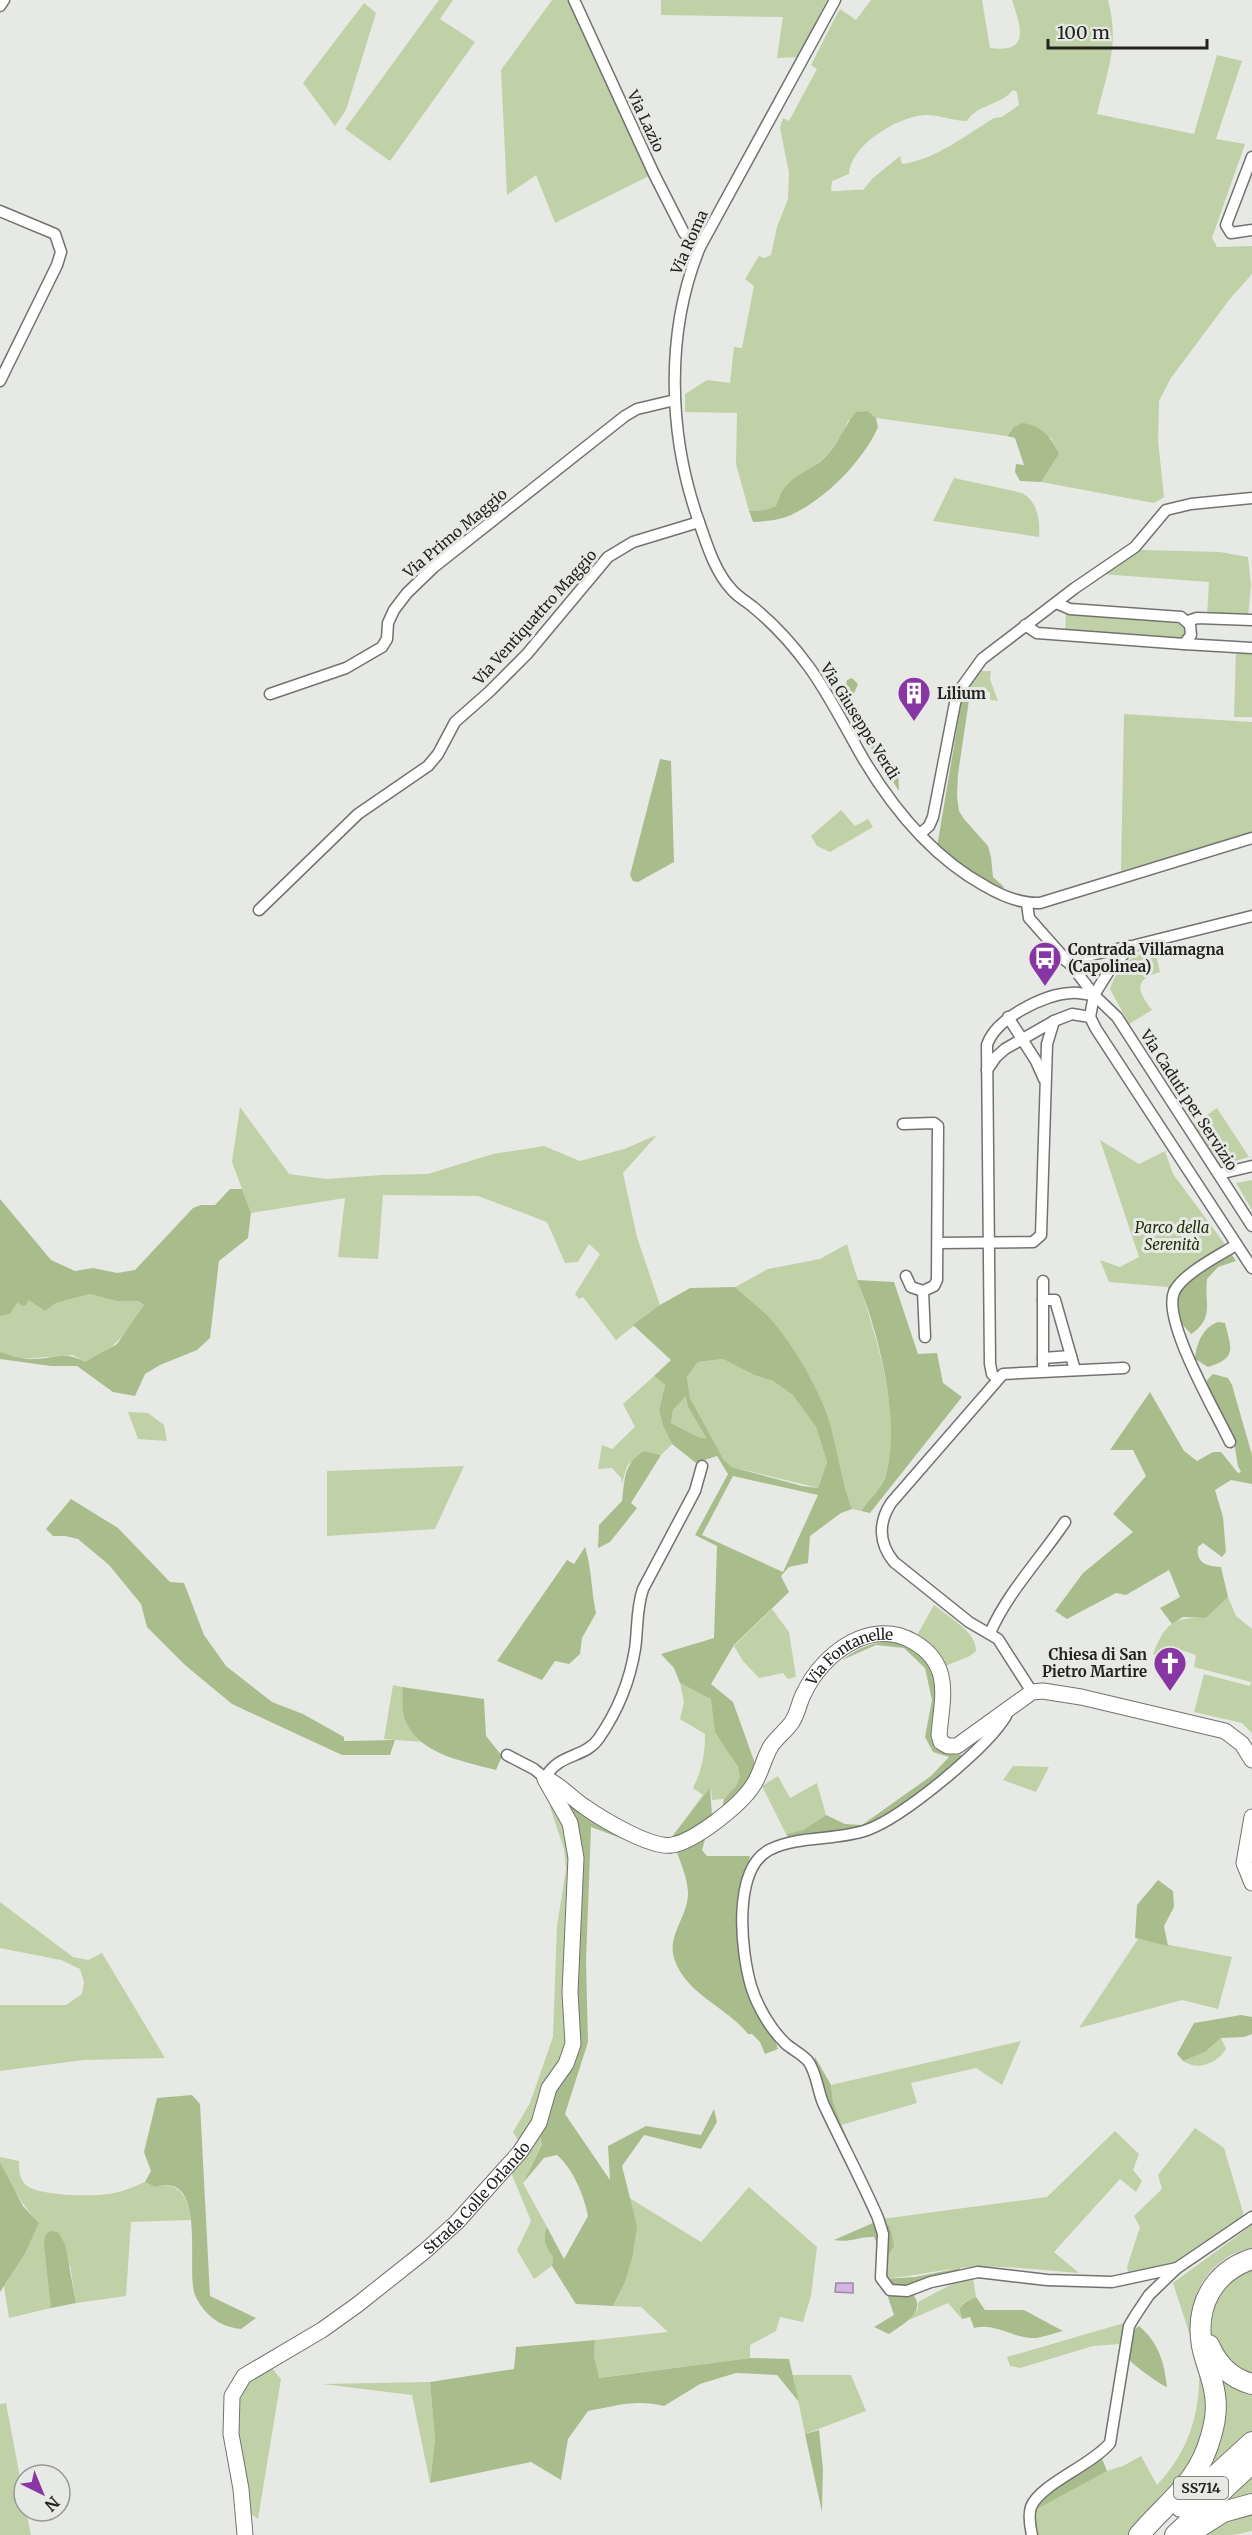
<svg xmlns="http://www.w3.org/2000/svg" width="1252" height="2535" viewBox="0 0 1252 2535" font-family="Merriweather,serif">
<rect width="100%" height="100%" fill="#e7e9e5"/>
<g fill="#c0d1a7" fill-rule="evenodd">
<polygon points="439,0 453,0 440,19 475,42 390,161 345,129"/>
<polygon points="552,0 571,0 651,175 555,223 536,175 507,195 501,70"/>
<polygon points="661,0 827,0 798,57 777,58 783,17 661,15"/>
<path d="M871,0H982L990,48C1031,53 1021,28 1012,0H1108C1120,44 1107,72 1097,114L1194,134L1217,55L1242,61L1216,139L1245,144L1212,238L1217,247L1252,246V274L1229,300L1171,378L1159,401L1158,440L1164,497L1154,503L1041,482L1059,454L1051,438L1011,430L1007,436L876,418L868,411L848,421L841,436L828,454L779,496L776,506L765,510L749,511L736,464L737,413L685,412V394L707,380L730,383L734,347L742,348L754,286L745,279L759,256L764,258L771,255L777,227L788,199L789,173L780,128L783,118L789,121L817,69L811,65L837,14L840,9L856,20ZM1013,90L1017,92L1019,105L1002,117L994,118C966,135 935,160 902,164L900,156L873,178L863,190C854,189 836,192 831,191L832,181L849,174C851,144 899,116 926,115C941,115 952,121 967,121C977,104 1000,106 1013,90Z"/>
<polygon points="364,3 376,13 346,110 335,126 303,83"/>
<path d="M954,478L1022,493C1038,502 1040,520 1039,537L933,521Z"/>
<polygon points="1142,550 1220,552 1248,557 1251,585 1248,618 1207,616 1209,582 1101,574"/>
<polygon points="1066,613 1176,619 1185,624 1186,634 1181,639 1065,633"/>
<polygon points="1236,649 1252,651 1252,717 1234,717"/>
<polygon points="979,671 991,671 990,679 998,701 990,700 990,692 965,690"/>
<polygon points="1124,714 1252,722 1252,833 1121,871"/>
<polygon points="841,810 855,826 868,819 873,827 830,852 817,846 811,836"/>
<path d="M1154,948L1157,951H1155L1160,972C1133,980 1137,990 1152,1010L1129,1024L1110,989C1119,964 1131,956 1154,948Z"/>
<polygon points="240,1107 289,1174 326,1179 382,1175 428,1174 493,1154 544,1146 580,1161 624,1149 657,1135 623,1173 637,1237 660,1305 616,1340 583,1297 579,1299 575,1294 600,1254 589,1244 578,1262 565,1263 547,1222 478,1196 383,1195 378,1259 338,1257 345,1198 251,1213 232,1162"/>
<polygon points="1217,1108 1249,1157 1218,1166 1191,1126"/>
<polygon points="1100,1140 1139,1164 1165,1151 1173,1174 1227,1247 1168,1287 1109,1282 1100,1260 1120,1267 1139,1257"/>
<polygon points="1252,1180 1252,1210 1236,1183"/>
<path d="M847,1244C865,1309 908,1411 885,1477C880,1489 868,1501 861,1511L852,1509C841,1480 838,1450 829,1420C819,1388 790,1338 766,1314C756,1305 745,1296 735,1287L768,1269L820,1259Z"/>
<path d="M90,1294L116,1301H138L144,1305C126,1333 116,1349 85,1362L73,1355L22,1359L0,1352V1316L10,1314L18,1302L28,1300L45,1311L56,1303Z"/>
<polygon points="723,1359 754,1375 773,1381 794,1395 816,1427 827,1462 818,1488 732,1467 724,1460 690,1398 687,1377 698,1362"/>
<polygon points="654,1376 665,1385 659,1410 672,1444 661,1455 644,1451 627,1466 622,1484 621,1478 612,1468 598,1469 602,1445 612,1449 635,1427 623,1404"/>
<polygon points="687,1395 688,1407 708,1440 698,1437 671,1423 673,1410"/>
<polygon points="128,1412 148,1413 164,1425 167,1441 138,1439"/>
<polygon points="464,1466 435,1529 327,1536 327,1471"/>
<path d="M1228,1597L1236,1616L1252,1629V1733L1242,1723L1194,1712L1204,1674L1250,1686L1251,1682L1194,1667L1196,1655L1175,1648L1164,1660L1153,1654C1166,1622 1173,1617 1206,1618Z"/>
<path d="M934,1605C947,1616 977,1632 976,1651L970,1656L943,1667L916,1637Z"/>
<polygon points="772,1609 789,1632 796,1677 788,1679 783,1673 759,1678 743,1661 734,1646"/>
<path d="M680,1683L712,1699C714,1718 721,1737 730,1754C733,1761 740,1767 740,1776C739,1785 730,1793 724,1799L712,1800L711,1789L671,1838L703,1795L693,1788C702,1770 705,1754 705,1734L680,1719L684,1702Z"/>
<path d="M393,1685L402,1687C403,1707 406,1728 423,1742L384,1739Z"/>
<polygon points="1013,1766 1049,1767 1036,1792 1003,1780"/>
<polygon points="778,1776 790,1798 817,1783 826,1815 803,1830 786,1834 762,1786"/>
<path d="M552,1804L570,1838L565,2041C559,2077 538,2113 521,2145L513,2132L530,2103L553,2037L557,1926L566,1869L564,1849L550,1807Z"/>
<polygon points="0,1902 73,1957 88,1960 102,1953 165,2058 83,2060 0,2071 0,2005 66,2005 82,1994 84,1982 80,1969 61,1960 0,1948"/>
<polygon points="1138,1939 1232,1957 1218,2009 1182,2000 1079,2028"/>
<path d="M1221,2038L1226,2049C1216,2064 1198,2071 1183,2061L1205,2052Z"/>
<polygon points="1021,2041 1002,2085 976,2068 911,2083 917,2103 841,2125 833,2102 831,2085"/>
<polygon points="1195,2128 1224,2148 1245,2219 1180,2265 1129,2276 1127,2267 1140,2227 1134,2216 1162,2189 1158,2175"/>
<path d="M539,2130L542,2143L523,2183L547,2227C542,2240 545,2245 553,2257L552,2266L534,2279L517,2250L531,2221L510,2170Z"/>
<path d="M1115,2131L1139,2154L1133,2170L1142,2181L1136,2192L1120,2179L1054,2252L1079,2273C1040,2270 999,2264 960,2268C933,2271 909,2277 882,2279V2219L1047,2197Z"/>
<path d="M0,2157L19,2161C19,2168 19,2177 24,2183C34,2197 98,2197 114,2193C125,2191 135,2186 145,2182L155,2187C179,2179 189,2199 191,2220L131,2222L126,2296L76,2303L70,2265L50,2282L51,2308L9,2318L4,2286L25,2254L39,2223C21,2204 11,2185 0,2162Z"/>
<polygon points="749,2187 817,2247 811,2296 803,2322 780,2317 776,2331 750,2345 750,2358 598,2378 594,2356 595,2340 668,2332 641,2307 613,2306 625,2282 636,2226 628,2197 701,2242"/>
<path d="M1252,2225V2248C1222,2253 1196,2279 1193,2310C1191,2322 1193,2335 1194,2348L1173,2283Z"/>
<path d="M1252,2270V2379L1242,2376L1211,2338C1212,2303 1218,2284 1252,2270Z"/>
<polygon points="973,2278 976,2297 964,2302 961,2309 962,2319 948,2303 909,2320 918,2309 918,2302 954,2283"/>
<polygon points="1131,2321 1127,2336 1119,2344 1093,2346 1020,2368 1010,2366 1007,2357"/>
<path d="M1199,2364L1210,2401L1197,2456L1132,2535H1033L1035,2510L1100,2473L1123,2466L1141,2456L1157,2485C1190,2450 1201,2411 1199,2364Z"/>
<path d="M271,2367L281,2379L258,2519L250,2513C245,2481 224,2401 250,2377C256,2373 265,2370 271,2367Z"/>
<polygon points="1216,2374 1252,2390 1252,2431 1200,2479"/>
<polygon points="793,2375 851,2375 866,2411 805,2434"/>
<polygon points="430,2382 435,2439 430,2483 412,2395 322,2384"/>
<polygon points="6,2403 24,2499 24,2511 26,2511 31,2535 0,2535 0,2404"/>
<polygon points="1252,2474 1252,2500 1218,2505"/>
<polygon points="1252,2509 1252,2531 1233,2535 1193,2535"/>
</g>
<g fill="#a9bd8c" fill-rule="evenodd">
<path d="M868,411L876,418L878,427C863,462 822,503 786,517C775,521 764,521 753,522L749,511L765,510L776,506C786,472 810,475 829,453C840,440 845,425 856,412Z"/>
<path d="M1023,423C1042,426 1052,438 1059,454L1041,482L1020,481L1015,472L1016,464L1024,465L1015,438L1007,436L1014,427Z"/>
<polygon points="852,678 858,684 851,700 853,706 898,770 899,791 842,703 847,680"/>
<polygon points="962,698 969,700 958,774 957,796 959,811 964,819 988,846 991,857 993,877 1004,887 999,891 984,883 937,847"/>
<polygon points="660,759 671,761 674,862 638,882 633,881 630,875"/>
<path d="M230,1189H242L251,1213L248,1238L219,1261L210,1338L197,1350L160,1365L145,1374L135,1396L113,1392L77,1366H51L0,1359V1352C11,1355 22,1360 33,1359C56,1359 63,1350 85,1362L117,1344L144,1305L138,1301H116L90,1294L56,1303L45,1311L28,1300L26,1305L22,1306L18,1302L10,1314L0,1316V1199L51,1260L75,1271L93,1268L117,1273L135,1270L193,1208L201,1205H215Z"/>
<path d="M1227,1247L1236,1261L1218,1267L1207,1279C1204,1303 1215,1318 1191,1334L1181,1323L1168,1287Z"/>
<path d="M857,1280L894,1282L918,1354L937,1353L943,1383L962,1397L870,1513L861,1511C868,1501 880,1489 885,1478C903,1426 878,1330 857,1280Z"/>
<path d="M735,1287C745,1296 756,1305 766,1314C790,1338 819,1388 829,1420C838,1450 841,1480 852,1509L841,1513L810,1536L808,1563L789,1567L781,1576L789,1592L734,1645L711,1684L733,1702L757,1769L752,1782L721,1813L724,1799L736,1786L740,1777L738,1767L715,1732L711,1699L680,1683L674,1668L661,1654L714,1638L717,1546L695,1535L728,1474L717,1456L696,1463L672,1444L663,1425L659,1410L665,1385L654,1376L671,1360L633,1325L660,1305L690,1288ZM723,1359L754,1375L773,1381L793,1395L816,1427L827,1462L818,1488L802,1486L732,1467L724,1460L690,1398L687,1377L698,1362ZM686,1396L688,1407L707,1439L698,1437L671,1423L673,1410ZM733,1476L818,1495L783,1572L702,1535Z"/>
<path d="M1218,1322L1225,1323C1231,1348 1238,1358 1208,1367L1195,1359C1196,1344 1203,1327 1218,1322Z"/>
<path d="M1213,1374L1228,1378L1232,1385L1252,1455V1484L1231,1480L1215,1490L1223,1517L1226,1552L1222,1557L1203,1543L1198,1547C1196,1564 1207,1566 1221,1567L1228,1597L1206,1618L1183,1617L1172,1624L1160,1608L1180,1597L1169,1570L1126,1595L1116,1593L1067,1619L1055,1611L1083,1573L1133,1532L1113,1514L1146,1476L1133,1450H1110L1150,1392L1184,1451L1197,1461L1213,1452H1221L1238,1473L1241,1472L1238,1466L1235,1448L1208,1389L1207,1380Z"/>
<path d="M644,1451L661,1455L631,1503L637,1508L610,1542L598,1548L599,1525L622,1501C625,1480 623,1464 644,1451Z"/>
<polygon points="71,1499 118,1528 170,1582 184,1583 204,1635 226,1666 272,1702 303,1714 344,1737 344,1741 395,1740 390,1755 342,1755 232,1704 185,1665 147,1627 141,1604 109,1565 78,1539 65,1536 53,1536 46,1529"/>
<path d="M585,1547C592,1569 591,1590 596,1613L582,1638L580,1654L569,1664L555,1661L542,1680L497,1661L567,1560L574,1564Z"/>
<path d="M896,1641L912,1647L935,1669L944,1750L951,1754L963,1755L912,1801L862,1829L789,1838L786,1834L803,1830L826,1815L845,1824L862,1825L931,1776L949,1757L933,1752L925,1737L932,1700L925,1668L904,1648L876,1645L842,1660C859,1647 873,1642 896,1641Z"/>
<path d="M402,1687L484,1699L486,1736L502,1756L496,1770C466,1762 422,1755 407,1724C401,1713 403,1698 402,1687Z"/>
<path d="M710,1788L712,1815L702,1850L707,1856H750L738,1907L748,1994L761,2021L775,2040L778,2049L765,2054L760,2042L752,2034H748C727,2007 685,1994 674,1958C667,1935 689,1915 688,1892C687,1874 677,1854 671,1838Z"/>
<path d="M577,1804L644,1847L591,1827L586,1962L588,2042L565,2114L610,2180L608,2146L646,2126L701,2135L714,2109L717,2122L701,2149L644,2135L622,2166L637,2226L633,2254L625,2282L613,2306L576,2304L552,2266L553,2257C545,2245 542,2240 547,2227L564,2259L588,2216C584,2195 573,2169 557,2155L544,2158L523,2183L542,2144L539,2130L568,2065L570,1805Z"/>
<polygon points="1158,1880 1173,1891 1174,1907 1164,1926 1168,1946 1135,1938 1137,1905"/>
<polygon points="1241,2015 1252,2017 1252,2034 1244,2037 1221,2038 1205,2052 1183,2061 1177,2054 1194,2023"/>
<polygon points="815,2057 831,2085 833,2102 841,2124 860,2170 833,2117 814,2065"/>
<path d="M192,2095L200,2104L210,2296L256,2318L241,2329C220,2327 204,2315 195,2295C185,2271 209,2169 155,2187L145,2182L151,2171L144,2152L157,2098Z"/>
<polygon points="0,2162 23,2206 39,2223 25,2254 0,2292"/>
<path d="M882,2219L890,2227L894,2246L885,2260L886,2244L876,2241L874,2237C860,2236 849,2243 834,2240Z"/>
<polygon points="51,2231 58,2232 65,2244 76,2303 51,2308 44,2245 45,2235"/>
<path d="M960,2268L958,2275L922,2290L914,2296C926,2313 901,2325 889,2334L874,2327L894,2315L882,2279L915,2277Z"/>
<path d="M976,2297L985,2310H1024L1063,2331C1054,2333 1040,2339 1030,2338C1009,2336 995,2323 974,2328L970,2317L962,2319L960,2309L965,2302Z"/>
<path d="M1139,2326C1159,2343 1164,2362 1167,2387C1158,2384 1124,2358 1120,2350L1121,2340Z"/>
<path d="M595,2340L594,2356L599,2378L750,2358L789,2359L799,2402L777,2375L736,2373L700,2384L664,2406C635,2399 616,2406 588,2411L568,2439L561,2480L531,2462L430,2483L435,2439L430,2382L514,2369L516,2347Z"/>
<polygon points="819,2430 823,2469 822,2512 805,2434"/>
<polygon points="1101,2456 1107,2471 1035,2510 1040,2498"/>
</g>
<polygon fill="#d4b4e0" stroke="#9f88a7" stroke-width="1.5" points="836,2283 853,2283 853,2293 835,2292"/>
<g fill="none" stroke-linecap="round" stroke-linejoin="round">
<defs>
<g id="street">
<polyline points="574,0 654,174 684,233 700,247"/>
<path d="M835,0L700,247C665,332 668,435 699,522C707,545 715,572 732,590C738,597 746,601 753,607C774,624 793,645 809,667C830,696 846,729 864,760C894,810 934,858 985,886C1002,896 1020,904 1040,903L1252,838"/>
<polyline points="0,6 4,0"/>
<polyline points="1252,157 1226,225 1231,233 1252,230"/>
<polyline points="0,211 55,234 61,252 57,265 0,381"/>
<polyline points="1188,621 1197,618 1252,620"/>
<polyline points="1025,625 1037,633 1184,644 1191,635 1190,625 1181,617 1070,609 1056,603"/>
<polyline points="1184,644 1252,648"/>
<polyline points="270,694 346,668 382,647 387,639 388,623 394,610 407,593 434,567 625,416 637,409 675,400"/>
<polyline points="920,834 929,826 933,817 955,703 959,691 982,659 1075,588 1135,547 1166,510 1191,504 1252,498"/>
<polyline points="1027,904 1029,918 1075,970 1094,995 1117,1017 1252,1226"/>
<polyline points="259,910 358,814 428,766 438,754 455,722 489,692 527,654 608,557 633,542 699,522"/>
<polyline points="1252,916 1136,945 1128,950 1112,966 1094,995 1090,1017 1096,1029 1252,1268"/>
<polyline points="1066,961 1130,946"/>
<polyline points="1008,1017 1036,1061 1044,1079"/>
<polyline points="987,1070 996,1057 1005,1049 1054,1021 1072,1014 1090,1017"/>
<polyline points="903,1124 934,1123 938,1126 937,1280 934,1286 923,1291 911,1287 906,1276"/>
<polyline points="1219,1174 1252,1166"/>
<polyline points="938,1243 1033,1242 1041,1235 1047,1044 1054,1021"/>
<polyline points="923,1291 925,1337"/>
<polyline points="1043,1300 1055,1300 1075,1370"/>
<polyline points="1043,1358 1071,1356"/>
<polyline points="1043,1371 1043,1281"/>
<path d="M997,1379L992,1374L990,1364L987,1045C995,1019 1044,994 1071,993C1078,992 1087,995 1094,995"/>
<path d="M1230,1442C1216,1412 1162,1321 1174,1292C1182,1274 1220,1255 1236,1245"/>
<path d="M990,1633C1008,1592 1040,1559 1065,1522"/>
<path d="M1032,1692L998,1639L969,1622L894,1562C879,1544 878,1523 891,1503L1003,1374L1124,1368"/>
<path d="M1006,1716C987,1748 902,1818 867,1830C836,1841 798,1835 769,1850C732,1870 741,1952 751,1986C757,2006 771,2030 786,2044C793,2050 802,2054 808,2061C816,2071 818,2091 823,2103C841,2142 861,2179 878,2218L883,2234L881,2278L890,2290L907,2291L931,2282L978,2272L1047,2280L1112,2282L1177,2268"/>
<path d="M507,1755L534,1769L545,1778C559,1752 585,1759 599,1738C617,1712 630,1680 635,1649C638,1629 636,1609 643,1589L695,1491L702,1466"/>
<path d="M1032,2535C1030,2526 1028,2516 1031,2507C1039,2485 1092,2465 1110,2443L1129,2326L1135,2316L1149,2295L1177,2268L1252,2217"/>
</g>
<g id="secondary">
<path id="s1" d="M545,1778C561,1785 571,1798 585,1807C602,1819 652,1849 672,1845C695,1841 739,1806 752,1787C761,1775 763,1759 771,1746C777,1737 786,1731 792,1722C798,1713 799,1702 804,1693C823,1653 871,1617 914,1642C953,1665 942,1698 939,1735L941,1742L948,1746H957L1032,1692L1043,1691L1081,1697L1225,1731L1242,1744L1252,1760"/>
<polyline points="1252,1817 1244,1863 1252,1883"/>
<path id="s2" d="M245,2535L241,2489L231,2434L232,2396L244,2376L322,2330L357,2305L425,2251L457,2222L520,2152L539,2123L549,2088L566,2064L573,2044L570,1992L576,1858L570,1823L545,1779"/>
</g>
<g id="highway">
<path d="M1209,2345C1218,2365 1230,2378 1252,2384"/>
<polyline points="1181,2507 1252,2442"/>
<polyline points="1190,2533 1223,2512 1252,2504"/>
<path d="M1139,2535C1168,2501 1199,2482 1211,2436C1215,2423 1217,2408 1215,2395C1213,2378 1205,2362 1202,2346C1195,2306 1213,2272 1252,2259"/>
<polyline points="1175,2535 1252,2463"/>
</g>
</defs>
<use href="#street" stroke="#727370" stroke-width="13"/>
<use href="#secondary" stroke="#727370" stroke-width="17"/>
<use href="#highway" stroke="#727370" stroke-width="22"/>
<use href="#street" stroke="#fff" stroke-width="10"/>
<use href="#secondary" stroke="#fff" stroke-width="15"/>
<use href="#highway" stroke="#fff" stroke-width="20"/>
</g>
<defs>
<symbol id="building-pin" viewBox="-11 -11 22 30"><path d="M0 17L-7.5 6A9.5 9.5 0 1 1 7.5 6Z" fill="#8936a5" stroke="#e7e9e5"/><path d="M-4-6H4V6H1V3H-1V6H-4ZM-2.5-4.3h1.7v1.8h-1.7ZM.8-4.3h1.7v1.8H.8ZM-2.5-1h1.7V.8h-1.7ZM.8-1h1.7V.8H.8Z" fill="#fff"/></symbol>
<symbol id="bus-pin" viewBox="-11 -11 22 30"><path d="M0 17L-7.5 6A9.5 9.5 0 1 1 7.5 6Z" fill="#8936a5" stroke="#e7e9e5"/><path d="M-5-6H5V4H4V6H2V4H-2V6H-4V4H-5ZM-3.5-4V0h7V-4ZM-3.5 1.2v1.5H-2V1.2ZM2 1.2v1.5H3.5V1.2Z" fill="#fff"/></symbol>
<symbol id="church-pin" viewBox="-11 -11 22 30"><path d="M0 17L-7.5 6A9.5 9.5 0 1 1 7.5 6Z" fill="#8936a5" stroke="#e7e9e5"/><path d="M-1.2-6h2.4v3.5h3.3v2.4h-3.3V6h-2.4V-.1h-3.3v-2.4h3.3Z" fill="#fff"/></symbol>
</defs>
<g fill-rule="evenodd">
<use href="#building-pin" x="895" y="674" width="38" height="52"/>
<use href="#bus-pin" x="1026" y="939" width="38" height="52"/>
<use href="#church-pin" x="1151" y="1644" width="38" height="52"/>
</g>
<g text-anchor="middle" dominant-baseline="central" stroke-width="6" stroke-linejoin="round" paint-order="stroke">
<rect fill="#e7e9e5" stroke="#5d5e5c" stroke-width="1.5" x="1174" y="2477" width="54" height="22" rx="4.5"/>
<g font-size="14" font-weight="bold" fill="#222221">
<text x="1201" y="2488">SS714</text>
</g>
<g font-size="15" fill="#222221" stroke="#e7e9e5">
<text transform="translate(646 121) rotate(65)">Via Lazio</text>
<text transform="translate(689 242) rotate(-66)">Via Roma</text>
<text transform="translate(455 533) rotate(-40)">Via Primo Maggio</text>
<text transform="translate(535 617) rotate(-48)">Via Ventiquattro Maggio</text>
<text transform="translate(860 721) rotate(58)">Via Giuseppe Verdi</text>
<text transform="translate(1189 1100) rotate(57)">Via Caduti per Servizio</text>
<text stroke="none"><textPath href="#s1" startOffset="417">Via Fontanelle</textPath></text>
<text stroke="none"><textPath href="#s2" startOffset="458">Strada Colle Orlando</textPath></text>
</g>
<g font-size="15" font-weight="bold" fill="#222221" stroke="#e7e9e5" text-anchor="start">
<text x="937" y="693">Lilium</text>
<text x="1068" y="949">Contrada Villamagna<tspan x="1068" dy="17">(Capolinea)</tspan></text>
<text x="1147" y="1654" text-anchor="end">Chiesa di San<tspan x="1147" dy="17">Pietro Martire</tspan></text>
</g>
<g font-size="15" font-style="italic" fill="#222f0a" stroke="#e7e9e5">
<text x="1172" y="1227">Parco della<tspan x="1172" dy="17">Serenità</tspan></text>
</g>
</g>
<g transform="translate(42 2493) rotate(137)"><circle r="28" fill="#e7e9e5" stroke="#989997" stroke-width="1.5"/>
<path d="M0-4.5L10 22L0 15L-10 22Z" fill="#8936a5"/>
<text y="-9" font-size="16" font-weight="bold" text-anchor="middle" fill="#222221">N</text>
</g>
<path d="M1048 39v9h159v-9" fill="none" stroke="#222221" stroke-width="3"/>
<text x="1057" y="39" font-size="18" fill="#222221" stroke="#e7e9e5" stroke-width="4.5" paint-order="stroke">100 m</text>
</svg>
